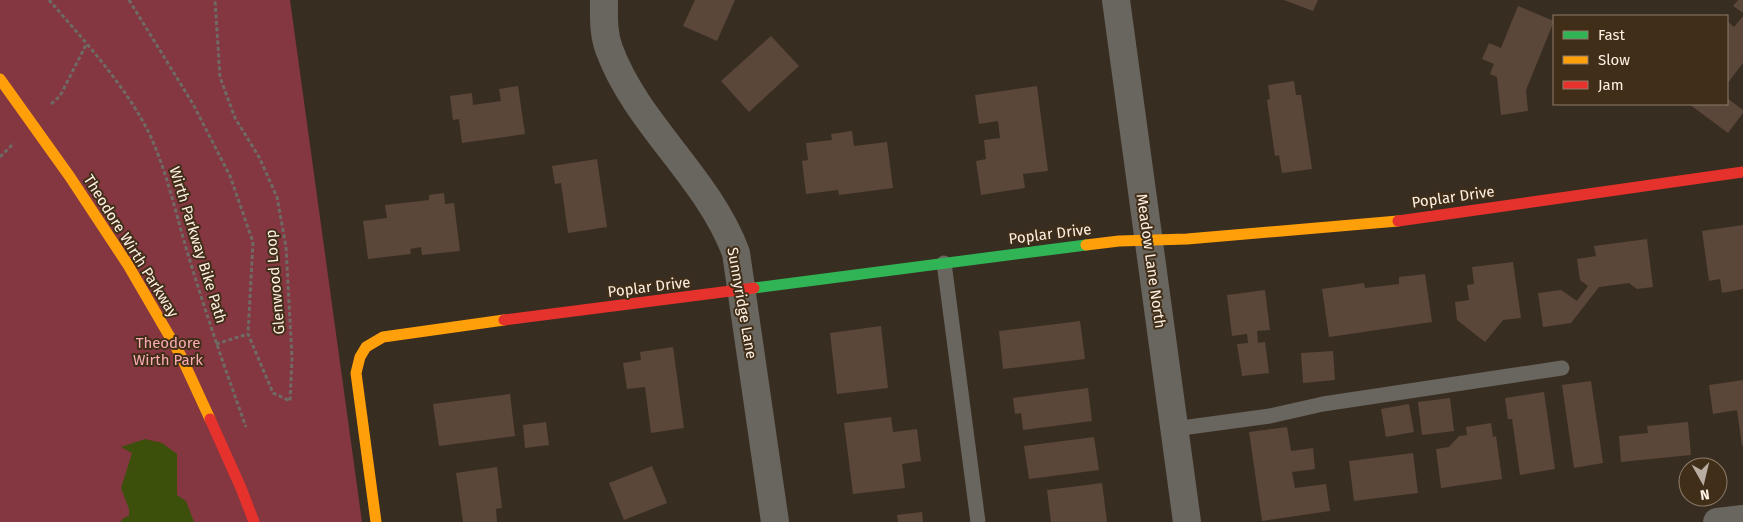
<svg xmlns="http://www.w3.org/2000/svg" width="1743" height="522" viewBox="0 0 1743 522" font-family="'Fira Sans',sans-serif">
<rect width="100%" height="100%" fill="#382d21"/>
<polygon fill="#843641" points="0,0 290,0 362,522 0,522"/>
<polygon fill="#3c500b" points="145,439 162,443 177,454 177,495 186,501 194,522 129,522 129,509 121,488 132,453 121,447"/>
<g fill="none" stroke-linecap="round" stroke-linejoin="round">
<polyline stroke="#3c500b" stroke-width="8" points="125,522 129,520"/>
</g>
<g fill="#5b463a">
<polygon points="695,0 735,0 717,41 683,26"/>
<polygon points="1284,0 1318,0 1313,11"/>
<polygon points="1738,0 1743,0 1743,13 1733,6"/>
<polygon points="1518,6 1554,21 1526,90 1528,111 1501,115 1497,77 1490,74 1494,64 1482,59 1489,43 1501,48"/>
<polygon points="1743,16 1743,63 1727,84 1727,21 1734,27"/>
<polygon points="771,36 799,66 749,112 721,81"/>
<polygon points="1294,81 1296,95 1301,95 1312,169 1282,173 1279,155 1275,156 1267,100 1270,99 1268,85"/>
<polygon points="518,86 525,134 462,143 459,119 453,120 450,96 472,93 473,105 501,101 499,89"/>
<polygon points="1037,86 1048,171 1023,174 1025,188 981,195 976,161 986,159 984,140 1000,138 998,121 979,124 975,95"/>
<polygon points="1727,98 1743,110 1743,113 1728,133 1689,104 1727,104"/>
<polygon points="852,131 854,146 887,142 893,188 839,195 838,190 806,194 802,161 808,160 806,143 832,140 831,134"/>
<polygon points="597,159 607,227 568,233 561,183 555,184 552,166"/>
<polygon points="444,193 445,204 454,203 460,251 422,255 421,247 410,249 411,254 368,259 363,221 387,218 385,205 429,200 429,195"/>
<polygon points="1743,225 1743,289 1722,293 1720,279 1709,281 1702,231"/>
<polygon points="1647,239 1653,287 1637,289 1629,283 1599,287 1571,323 1543,327 1538,293 1561,290 1577,301 1588,286 1580,280 1577,259 1596,256 1594,246"/>
<polygon points="1513,262 1521,318 1503,320 1485,342 1457,320 1455,302 1469,300 1467,285 1474,284 1472,267"/>
<polygon points="1425,274 1432,322 1329,337 1322,289 1364,283 1365,288 1399,284 1399,277"/>
<polygon points="1265,290 1270,330 1257,331 1258,343 1265,342 1269,373 1242,376 1237,344 1248,343 1247,334 1232,336 1227,295"/>
<polygon points="1080,321 1085,359 1003,369 999,331"/>
<polygon points="881,326 888,388 837,394 830,333"/>
<polygon points="673,347 684,428 651,433 645,387 627,389 623,363 641,360 640,352"/>
<polygon points="1333,351 1335,380 1303,383 1301,353"/>
<polygon points="1743,380 1743,446 1742,446 1737,410 1713,414 1709,385"/>
<polygon points="1591,381 1603,463 1574,468 1562,385"/>
<polygon points="1088,388 1092,421 1023,430 1021,413 1015,414 1013,398"/>
<polygon points="1544,392 1555,469 1520,475 1512,419 1508,419 1505,398"/>
<polygon points="510,394 515,436 439,446 433,404"/>
<polygon points="1450,398 1454,431 1422,435 1418,402"/>
<polygon points="1409,404 1414,432 1386,437 1381,409"/>
<polygon points="891,417 893,432 917,429 921,461 902,464 905,488 853,494 844,423"/>
<polygon points="546,422 549,445 525,448 523,425"/>
<polygon points="1688,422 1691,455 1621,462 1619,436 1648,433 1647,426"/>
<polygon points="1491,423 1493,437 1496,436 1502,479 1441,488 1436,449 1449,447 1459,436 1467,435 1466,427"/>
<polygon points="1287,427 1291,451 1313,448 1315,469 1292,472 1295,488 1326,484 1330,511 1262,521 1249,432"/>
<polygon points="1094,437 1099,470 1029,479 1024,446"/>
<polygon points="1413,453 1418,493 1354,501 1349,461"/>
<polygon points="652,466 667,503 624,520 609,483"/>
<polygon points="497,467 502,508 496,509 497,522 463,522 456,473"/>
<polygon points="1102,483 1107,522 1051,522 1047,490"/>
<polygon points="922,512 923,522 898,522 897,515"/>
</g>
<g fill="none" stroke-linecap="round" stroke-linejoin="round">
<g stroke="#6f6a63" stroke-width="3" stroke-dasharray="4 2.5" stroke-linecap="butt">
<path d="M49,0C83,39 123,83 147,129C166,167 175,211 187,251C205,311 225,369 246,427"/>
<polyline points="129,0 193,104 230,176 253,242 248,334 273,393 290,401 292,358 286,247 277,197 259,157 235,118 220,77 215,0"/>
<polyline points="51,104 60,96 87,43"/>
<polyline points="0,157 14,143"/>
<polyline points="216,344 248,334"/>
</g>
<g stroke="#69655f" stroke-width="15">
<polyline points="944,263 978,522"/>
<polyline points="1174,429 1270,416 1323,404 1562,368"/>
</g>
<g stroke="#69655f" stroke-width="28">
<path d="M604,0C604,16 603,33 609,49C637,125 708,177 736,253L775,522"/>
<polyline points="1116,0 1187,522"/>
<polyline points="1717,522 1743,519"/>
</g>
<polyline stroke="#30b455" stroke-width="11" points="754,288 1086,245"/>
<g stroke="#ff9f0a" stroke-width="11">
<polyline points="0,79 70,177 128,265 181,356 210,419"/>
<polyline points="1086,245 1119,241 1187,239 1398,221"/>
<polyline points="376,522 356,373 360,357 366,347 383,337 504,320"/>
</g>
<g stroke="#e5322d" stroke-width="11">
<polyline points="1398,221 1743,172"/>
<polyline points="504,320 754,288"/>
<polyline points="210,419 241,488 254,522"/>
</g>
</g>
<g text-anchor="middle" dominant-baseline="central" stroke-width="4" stroke-linejoin="round" paint-order="stroke">
<g font-size="15" fill="#fef1e4" stroke="#412e18">
<text transform="translate(1453 197) rotate(-8)">Poplar Drive</text>
<text transform="translate(1050 234) rotate(-7)">Poplar Drive</text>
<text transform="translate(198 245) rotate(73)">Wirth Parkway Bike Path</text>
<text transform="translate(131 246) rotate(58)">Theodore Wirth Parkway</text>
<text transform="translate(1151 261) rotate(82)">Meadow Lane North</text>
<text transform="translate(275 282) rotate(-95)">Glenwood Loop</text>
<text transform="translate(649 287) rotate(-7)">Poplar Drive</text>
<text transform="translate(742 303) rotate(80)">Sunnyridge Lane</text>
</g>
<g font-size="15" fill="#faabb3" stroke="#412e18">
<text x="168" y="343">Theodore<tspan x="168" dy="17">Wirth Park</tspan></text>
</g>
</g>
<rect x="1553" y="15" width="175" height="90" fill="#412e18" stroke="#8d7c6a"/>
<rect x="1563" y="31" width="25" height="8" fill="#30b455" stroke="#8d7c6a"/>
<text x="1598" y="40" font-size="15" fill="#fef1e4">Fast</text>
<rect x="1563" y="56" width="25" height="8" fill="#ff9f0a" stroke="#8d7c6a"/>
<text x="1598" y="65" font-size="15" fill="#fef1e4">Slow</text>
<rect x="1563" y="81" width="25" height="8" fill="#e5322d" stroke="#8d7c6a"/>
<text x="1598" y="90" font-size="15" fill="#fef1e4">Jam</text>
<g transform="translate(1703 482) rotate(172)"><circle r="24" fill="#412e18" stroke="#8d7c6a"/>
<path d="M0-4L9 19L0 12L-9 19Z" fill="#b9aca0"/>
<text y="-8" font-size="14" font-weight="bold" text-anchor="middle" fill="#fef1e4">N</text>
</g>
</svg>
